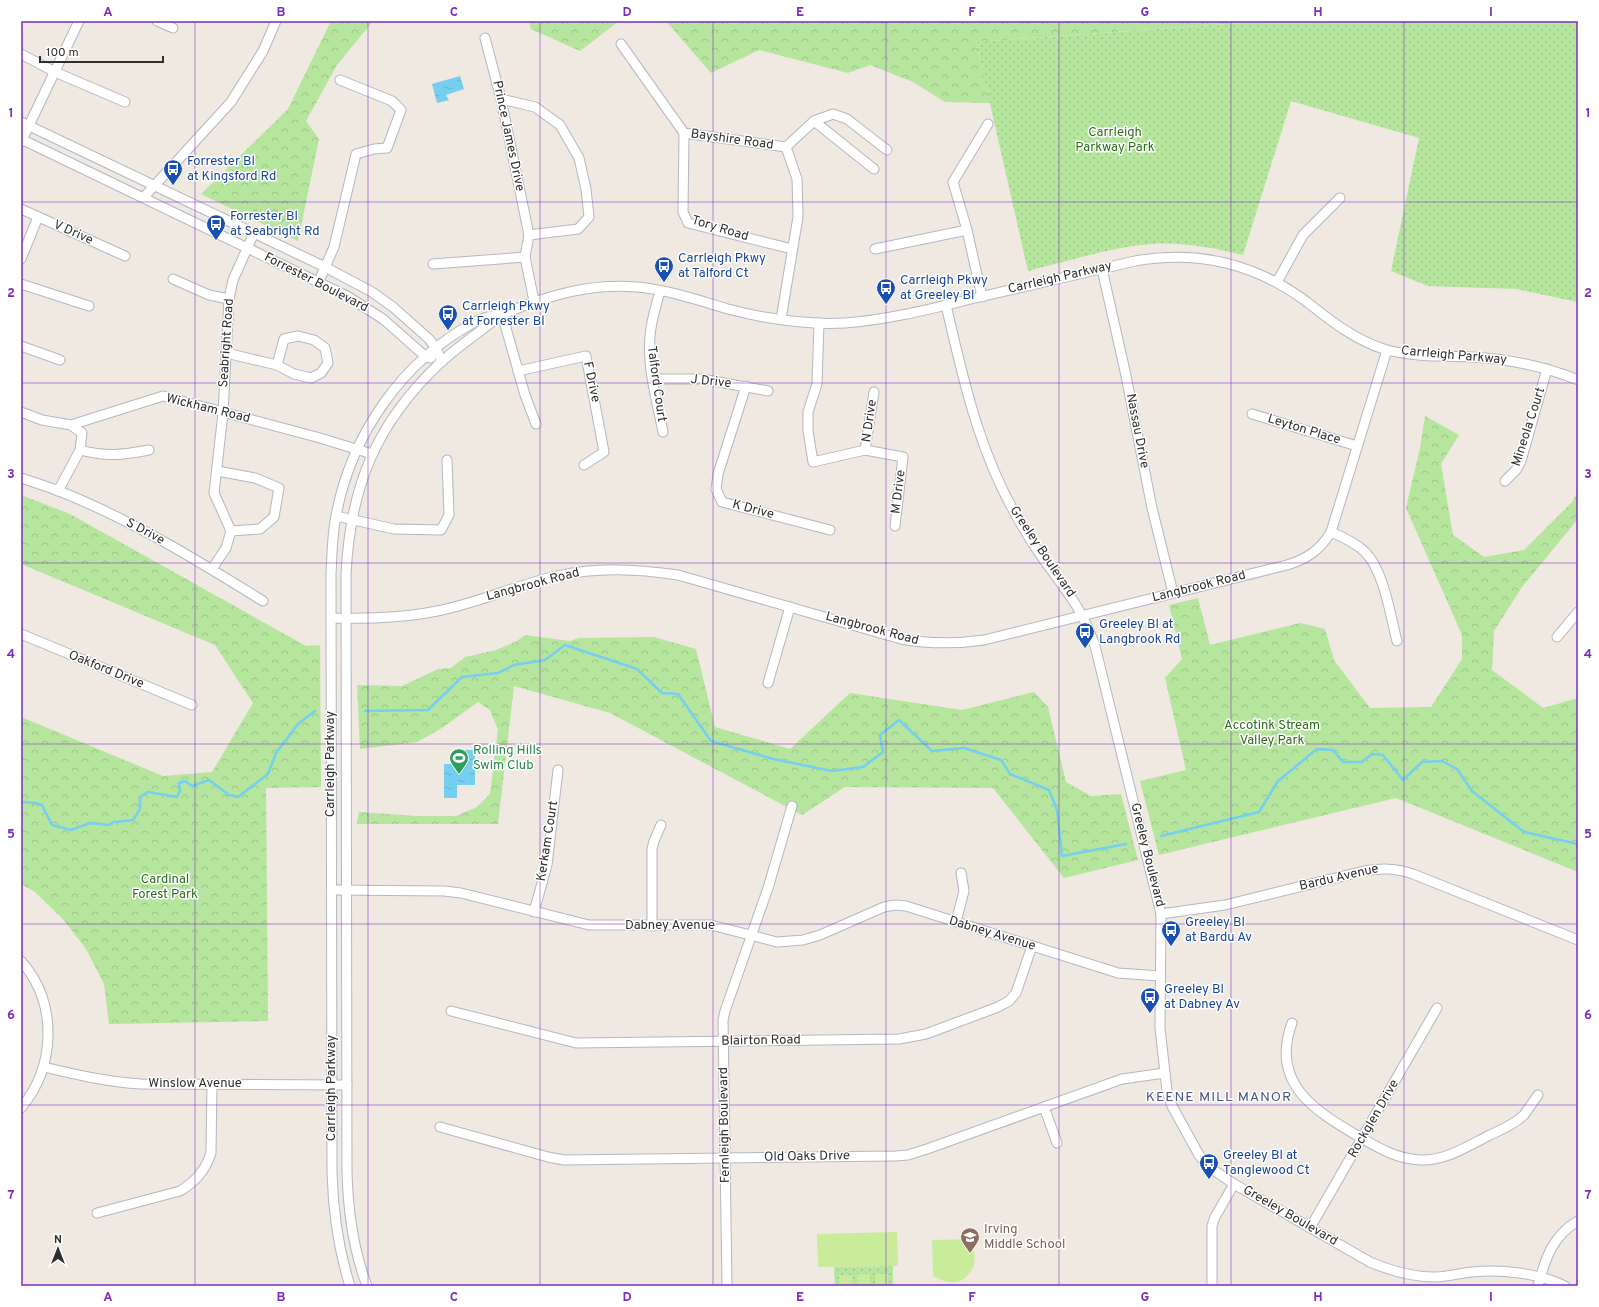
<svg xmlns="http://www.w3.org/2000/svg" width="1599" height="1307" viewBox="0 0 1599 1307" font-family="Overpass,sans-serif">
<defs>
<pattern id="grass-dots" width="8" height="8" patternUnits="userSpaceOnUse"><rect width="8" height="8" fill="#b6e59e"/><path d="M2 2h.1M6 6h.1" fill="none" stroke="#9dc588" stroke-width="1.8" stroke-linecap="round"/></pattern>
<pattern id="forest-crowns" width="20" height="18" patternUnits="userSpaceOnUse"><rect width="20" height="18" fill="#b6e59e"/><path d="M2 6a3 3 0 1 1 6 0M12 15a3 3 0 1 1 6 0" fill="none" stroke="#9dc588"/></pattern>
<pattern id="water-ripples" width="26" height="14" patternUnits="userSpaceOnUse"><rect width="26" height="14" fill="#75cff0"/><path d="M2 4q2-2 4 0t4 0M15 11q2-2 4 0t4 0" fill="none" stroke="#66b2ce"/></pattern>
</defs>
<rect width="100%" height="100%" fill="#efe9e1"/>
<g fill="url(#grass-dots)">
<path d="M1269,21H1578V302L1516,289L1428,286L1391,271L1419,138L1291,101L1243,255C1213,248 1183,242 1152,244C1110,247 1069,261 1028,271L976,42Z"/>
<polygon points="893,1266 893,1286 835,1286 834,1267"/>
</g>
<g fill="url(#forest-crowns)">
<polygon points="331,21 373,21 337,65 306,121 319,139 298,241 201,194 288,109"/>
<polygon points="529,21 619,21 580,51 531,29"/>
<polygon points="666,21 1268,21 976,42 990,103 945,102 913,82 870,65 848,73 759,50 711,73"/>
<polygon points="1425,416 1459,435 1441,464 1453,535 1484,557 1524,550 1572,502 1578,492 1578,519 1522,587 1494,631 1492,670 1543,708 1578,698 1578,872 1396,798 1159,855 1140,781 1186,770 1165,678 1182,659 1169,605 1198,598 1210,645 1300,623 1325,629 1334,660 1370,708 1431,707 1462,659 1462,635 1406,508 1420,448"/>
<polygon points="21,495 70,514 306,646 320,645 321,787 266,788 268,1021 109,1024 104,984 86,949 63,919 35,892 21,884 21,717 163,776 212,772 253,703 215,645 21,564"/>
<polygon points="525,635 570,641 579,638 654,637 696,649 715,727 790,749 850,693 962,710 1034,692 1048,707 1066,782 1091,796 1121,794 1138,860 1064,878 993,788 845,787 802,815 610,713 514,686 498,824 357,824 359,812 417,816 456,816 477,807 490,794 498,730 490,710 478,702 442,728 417,742 360,749 357,685 402,686 438,669 451,668 465,657 496,650 517,641"/>
</g>
<g fill="#c9ec9a">
<polygon points="897,1232 898,1266 818,1267 817,1234"/>
<path d="M974,1239C974,1247 975,1257 974,1265C973,1269 970,1272 968,1275C957,1287 945,1282 933,1276L932,1240Z"/>
<polygon points="870,1274 870,1286 857,1286 857,1274"/>
<rect x="875" y="1274" width="13" height="12"/>
<rect x="839" y="1275" width="13" height="11"/>
</g>
<g fill="url(#water-ripples)">
<polygon points="460,76 464,89 446,95 449,100 437,103 432,84"/>
<polygon points="462,750 475,750 475,785 457,785 457,798 444,798 444,764 461,764"/>
</g>
<g fill="none" stroke-linecap="round" stroke-linejoin="round">
<g stroke="#75cff0" stroke-width="2.5">
<polyline points="365,711 428,710 462,677 498,673 514,665 545,660 565,645 637,669 662,693 678,694 711,741 773,759 832,771 863,767 883,752 880,735 899,720 932,751 964,748 1001,760 1010,774 1049,790 1057,810 1062,856 1126,844"/>
<polyline points="21,802 35,803 42,805 52,825 71,830 90,823 109,825 114,822 133,820 140,809 140,797 148,792 177,797 180,791 179,783 185,781 192,786 209,780 229,795 238,797 268,774 276,753 298,724 315,711"/>
<polyline points="1161,836 1259,812 1278,781 1317,749 1333,750 1343,762 1362,762 1372,754 1383,755 1403,780 1422,762 1442,761 1457,769 1472,791 1524,832 1578,844"/>
</g>
<defs>
<g id="minor">
<polyline points="157,21 173,28"/>
<polyline points="485,38 501,99 529,235 525,257 534,301"/>
<polyline points="621,44 684,133 786,147"/>
<polyline points="21,54 55,72 125,102"/>
<polyline points="501,99 535,107 560,125 579,158 586,189 589,217 578,229 529,235"/>
<polyline points="814,121 874,169"/>
<polyline points="21,122 325,267 372,292 393,307 429,339 436,348 442,362"/>
<polyline points="684,133 683,212 688,223 792,249"/>
<polyline points="21,139 347,296 383,319 426,357 431,358"/>
<polyline points="21,142 79,21"/>
<polyline points="786,147 814,121 833,114 847,119 887,150"/>
<polyline points="144,197 231,102 263,51 276,21"/>
<polyline points="21,209 125,256"/>
<polyline points="875,249 967,230"/>
<polyline points="21,259 38,217"/>
<polyline points="433,264 525,257"/>
<polyline points="1102,269 1125,371 1152,508 1173,593"/>
<polyline points="173,279 209,295 229,299"/>
<polyline points="319,281 334,247 356,154 374,149 387,148 401,110 392,101 340,80"/>
<polyline points="1277,282 1303,235 1340,198"/>
<polyline points="21,284 89,306"/>
<path d="M660,291C656,306 651,321 650,336C647,368 657,401 663,432"/>
<polyline points="982,297 967,230 953,182 988,124"/>
<path d="M946,305C962,374 977,443 1011,506C1021,525 1032,543 1044,560C1067,592 1082,608 1095,646L1161,914L1160,1028L1167,1091L1172,1106L1199,1155L1209,1167L1234,1184L1370,1262C1391,1271 1412,1277 1435,1277C1447,1277 1460,1273 1472,1272C1501,1269 1538,1273 1565,1286"/>
<polyline points="502,314 525,395 536,424"/>
<polyline points="781,319 798,217 797,179 786,147"/>
<polyline points="819,323 817,384 808,412 808,431 813,462 865,450 903,457 895,526"/>
<polygon points="298,336 314,340 325,348 328,363 321,373 311,378 294,374 277,365 284,339"/>
<polyline points="21,346 60,360"/>
<polyline points="226,353 277,365"/>
<polyline points="518,371 586,356 604,452 584,465"/>
<polyline points="653,379 702,379 768,391"/>
<polyline points="746,386 718,474 716,489 722,502 830,530"/>
<polyline points="21,412 42,420 71,425 163,396 320,438 372,454"/>
<polyline points="1252,414 1357,446"/>
<path d="M80,450C107,457 122,455 149,450"/>
<polyline points="865,450 874,392"/>
<polyline points="217,471 255,478 279,488 274,517 260,529 231,531"/>
<path d="M21,478C33,482 46,486 59,491C130,519 197,560 263,601"/>
<polyline points="1505,481 1516,470 1521,461 1547,369"/>
<polyline points="58,491 80,450 82,433 71,425"/>
<polyline points="336,516 394,529 441,530 449,515 447,460"/>
<path d="M1331,532C1343,537 1356,543 1365,552C1384,571 1390,614 1397,641"/>
<polyline points="212,569 226,548 231,531 214,493 223,413 229,299 233,280 254,233"/>
<path d="M331,618C367,619 402,618 437,611C478,603 516,585 557,576C598,567 637,569 678,575L901,639C929,644 956,644 984,640L1287,565C1307,559 1320,550 1331,532L1387,350"/>
<polyline points="21,634 192,705"/>
<polyline points="1557,637 1578,612"/>
<polyline points="768,683 790,607"/>
<polyline points="332,890 444,891 461,893 589,925 711,925 777,942 803,940 820,935 884,907 895,905 906,906 1118,973 1160,976"/>
<polyline points="534,912 547,865 558,770"/>
<path d="M1161,914L1225,905L1364,871C1382,868 1395,868 1413,874L1578,940"/>
<polyline points="956,922 964,891 961,873"/>
<polyline points="652,926 652,849 654,841 661,825"/>
<path d="M21,961C58,1003 56,1066 21,1108"/>
<polyline points="451,1011 576,1043 899,1039 926,1034 998,1007 1009,1001 1016,993 1032,946"/>
<path d="M1292,1023C1270,1082 1313,1110 1358,1136C1377,1147 1396,1159 1420,1160C1445,1161 1466,1147 1488,1136C1498,1131 1508,1127 1518,1120L1524,1115L1538,1095"/>
<path d="M44,1067C77,1075 108,1082 141,1084L347,1085"/>
<polyline points="1044,1107 1057,1143"/>
<polyline points="440,1127 548,1157 564,1160 895,1156 908,1155 927,1149 1122,1079 1165,1073"/>
<path d="M97,1213L180,1191C196,1181 205,1171 211,1153L212,1084"/>
<polyline points="1310,1228 1437,1008"/>
<polyline points="1212,1285 1212,1226 1215,1217 1234,1184"/>
<path d="M350,1286C338,1248 333,1211 332,1172L331,575C332,555 332,535 336,516C351,435 402,361 475,322C485,316 497,316 508,312C550,295 591,283 637,287C669,290 698,300 728,309C766,319 807,325 845,323C888,320 930,309 971,299C1026,286 1080,274 1135,261C1198,250 1256,264 1307,302C1331,321 1356,341 1387,350C1415,357 1443,356 1472,357C1508,359 1544,366 1578,380"/>
<path d="M367,1286C353,1249 348,1211 347,1172L346,575C350,487 376,423 441,362C460,345 481,331 501,315"/>
<polyline points="727,1286 723,1020 725,1011 768,888 792,806"/>
<path d="M1538,1286C1545,1259 1553,1235 1578,1221"/>
</g>
</defs>
<use href="#minor" stroke="#b4b7c1" stroke-width="11"/>
<use href="#minor" stroke="#fff" stroke-width="9"/>
</g>
<path fill="none" stroke="#7b2cbf" stroke-width="1" stroke-opacity="0.55" d="M195,21V1286M368,21V1286M540,21V1286M713,21V1286M886,21V1286M1059,21V1286M1231,21V1286M1404,21V1286M21,202H1578M21,383H1578M21,563H1578M21,744H1578M21,924H1578M21,1105H1578"/>
<defs>
<symbol id="bus-pin" viewBox="-11 -11 22 30"><path d="M0 17L-7.5 6A9.5 9.5 0 1 1 7.5 6Z" fill="#1a4fb4" stroke="#fff"/><path d="M-5-6H5V4H4V6H2V4H-2V6H-4V4H-5ZM-3.5-4V0h7V-4ZM-3.5 1.2v1.5H-2V1.2ZM2 1.2v1.5H3.5V1.2Z" fill="#fff"/></symbol>
<symbol id="stadium-pin" viewBox="-11 -11 22 30"><path d="M0 17L-7.5 6A9.5 9.5 0 1 1 7.5 6Z" fill="#2e9e5b" stroke="#fff"/><path d="M0-5a6.5 5 0 1 0 0 10a6.5 5 0 1 0 0-10ZM-3.5-1.8h7v3.6h-7Z" fill="#fff"/></symbol>
<symbol id="school-pin" viewBox="-11 -11 22 30"><path d="M0 17L-7.5 6A9.5 9.5 0 1 1 7.5 6Z" fill="#8d6e63" stroke="#fff"/><path d="M0-5L7-2L0 1L-7-2ZM-4 1L0 2.5L4 1V4Q0 6-4 4Z" fill="#fff"/></symbol>
</defs>
<g fill-rule="evenodd">
<use href="#bus-pin" x="162" y="158" width="22" height="30"/>
<use href="#bus-pin" x="205" y="213" width="22" height="30"/>
<use href="#bus-pin" x="653" y="255" width="22" height="30"/>
<use href="#bus-pin" x="875" y="277" width="22" height="30"/>
<use href="#bus-pin" x="437" y="303" width="22" height="30"/>
<use href="#bus-pin" x="1074" y="621" width="22" height="30"/>
<use href="#stadium-pin" x="448" y="747" width="22" height="30"/>
<use href="#bus-pin" x="1160" y="919" width="22" height="30"/>
<use href="#bus-pin" x="1139" y="986" width="22" height="30"/>
<use href="#bus-pin" x="1198" y="1152" width="22" height="30"/>
<use href="#school-pin" x="959" y="1226" width="22" height="30"/>
</g>
<g text-anchor="middle" dominant-baseline="central" stroke-width="3" stroke-linejoin="round" paint-order="stroke">
<g font-size="13" fill="#2c6e1b" stroke="#fff">
<text x="1115" y="133">Carrleigh<tspan x="1115" dy="15">Parkway Park</tspan></text>
<text x="1272" y="726">Accotink Stream<tspan x="1272" dy="15">Valley Park</tspan></text>
<text x="165" y="880">Cardinal<tspan x="165" dy="15">Forest Park</tspan></text>
</g>
<g font-size="13" fill="#2e2e2e" stroke="#fff">
<text transform="translate(508 136) rotate(78)">Prince James Drive</text>
<text transform="translate(732 140) rotate(8)">Bayshire Road</text>
<text transform="translate(720 229) rotate(17)">Tory Road</text>
<text transform="translate(73 233) rotate(24)">V Drive</text>
<text transform="translate(1060 278) rotate(-13)">Carrleigh Parkway</text>
<text transform="translate(316 283) rotate(27)">Forrester Boulevard</text>
<text transform="translate(227 343) rotate(-86)">Seabright Road</text>
<text transform="translate(1454 356) rotate(5)">Carrleigh Parkway</text>
<text transform="translate(591 382) rotate(78)">F Drive</text>
<text transform="translate(711 382) rotate(6)">J Drive</text>
<text transform="translate(656 384) rotate(82)">Talford Court</text>
<text transform="translate(208 409) rotate(14)">Wickham Road</text>
<text transform="translate(870 421) rotate(-82)">N Drive</text>
<text transform="translate(1529 427) rotate(-72)">Mineola Court</text>
<text transform="translate(1304 430) rotate(17)">Leyton Place</text>
<text transform="translate(1137 431) rotate(79)">Nassau Drive</text>
<text transform="translate(899 492) rotate(-83)">M Drive</text>
<text transform="translate(753 510) rotate(15)">K Drive</text>
<text transform="translate(145 532) rotate(28)">S Drive</text>
<text transform="translate(1042 552) rotate(56)">Greeley Boulevard</text>
<text transform="translate(533 585) rotate(-15)">Langbrook Road</text>
<text transform="translate(1199 587) rotate(-14)">Langbrook Road</text>
<text transform="translate(872 629) rotate(15)">Langbrook Road</text>
<text transform="translate(106 670) rotate(22)">Oakford Drive</text>
<text transform="translate(331 764) rotate(-90)">Carrleigh Parkway</text>
<text transform="translate(548 841) rotate(-81)">Kerkam Court</text>
<text transform="translate(1147 855) rotate(76)">Greeley Boulevard</text>
<text transform="translate(1339 878) rotate(-13)">Bardu Avenue</text>
<text x="670" y="926">Dabney Avenue</text>
<text transform="translate(992 934) rotate(17)">Dabney Avenue</text>
<text transform="translate(761 1041) rotate(-1)">Blairton Road</text>
<text x="195" y="1084">Winslow Avenue</text>
<text transform="translate(332 1088) rotate(-90)">Carrleigh Parkway</text>
<text transform="translate(1374 1119) rotate(-60)">Rockglen Drive</text>
<text transform="translate(725 1125) rotate(-91)">Fernleigh Boulevard</text>
<text transform="translate(807 1157) rotate(-1)">Old Oaks Drive</text>
<text transform="translate(1290 1216) rotate(30)">Greeley Boulevard</text>
</g>
<g font-size="13" fill="#164399" stroke="#fff" text-anchor="start">
<text x="187" y="162">Forrester Bl<tspan x="187" dy="15">at Kingsford Rd</tspan></text>
<text x="230" y="217">Forrester Bl<tspan x="230" dy="15">at Seabright Rd</tspan></text>
<text x="678" y="259">Carrleigh Pkwy<tspan x="678" dy="15">at Talford Ct</tspan></text>
<text x="900" y="281">Carrleigh Pkwy<tspan x="900" dy="15">at Greeley Bl</tspan></text>
<text x="462" y="307">Carrleigh Pkwy<tspan x="462" dy="15">at Forrester Bl</tspan></text>
<text x="1099" y="625">Greeley Bl at<tspan x="1099" dy="15">Langbrook Rd</tspan></text>
<text x="1185" y="923">Greeley Bl<tspan x="1185" dy="15">at Bardu Av</tspan></text>
<text x="1164" y="990">Greeley Bl<tspan x="1164" dy="15">at Dabney Av</tspan></text>
<text x="1223" y="1156">Greeley Bl at<tspan x="1223" dy="15">Tanglewood Ct</tspan></text>
</g>
<g font-size="13" fill="#27864d" stroke="#fff" text-anchor="start">
<text x="473" y="751">Rolling Hills<tspan x="473" dy="15">Swim Club</tspan></text>
</g>
<g font-size="13" fill="#785e54" stroke="#fff" text-anchor="start">
<text x="984" y="1230">Irving<tspan x="984" dy="15">Middle School</tspan></text>
</g>
<g font-size="14" letter-spacing="1" fill="#4d5680" stroke="#fff">
<text x="1219" y="1097">KEENE MILL MANOR</text>
</g>
</g>
<rect width="1599" height="1307" fill="none" stroke="#ffffff" stroke-width="44"/>
<g transform="translate(58 1249)" stroke="#ffffff" stroke-width="3" paint-order="stroke">
<path d="M0-3L7 15L0 10L-7 15Z" fill="#2e2e2e"/>
<text y="-6" font-size="11" font-weight="bold" text-anchor="middle" fill="#2e2e2e">N</text>
</g>
<path d="M40 56v6h123v-6" fill="none" stroke="#2e2e2e" stroke-width="2"/>
<text x="46" y="56" font-size="12" fill="#2e2e2e" stroke="#ffffff" stroke-width="3" paint-order="stroke">100 m</text>
<rect x="22" y="22" width="1555" height="1263" fill="none" stroke="#7b2cbf" stroke-width="1.5"/>
<g font-size="13" text-anchor="middle" font-weight="bold" fill="#7b2cbf">
<text x="108" y="16">A</text>
<text x="281" y="16">B</text>
<text x="454" y="16">C</text>
<text x="627" y="16">D</text>
<text x="800" y="16">E</text>
<text x="972" y="16">F</text>
<text x="1145" y="16">G</text>
<text x="1318" y="16">H</text>
<text x="1491" y="16">I</text>
<text x="11" y="117">1</text>
<text x="1588" y="117">1</text>
<text x="11" y="297">2</text>
<text x="1588" y="297">2</text>
<text x="11" y="478">3</text>
<text x="1588" y="478">3</text>
<text x="11" y="658">4</text>
<text x="1588" y="658">4</text>
<text x="11" y="838">5</text>
<text x="1588" y="838">5</text>
<text x="11" y="1019">6</text>
<text x="1588" y="1019">6</text>
<text x="11" y="1199">7</text>
<text x="1588" y="1199">7</text>
<text x="108" y="1301">A</text>
<text x="281" y="1301">B</text>
<text x="454" y="1301">C</text>
<text x="627" y="1301">D</text>
<text x="800" y="1301">E</text>
<text x="972" y="1301">F</text>
<text x="1145" y="1301">G</text>
<text x="1318" y="1301">H</text>
<text x="1491" y="1301">I</text>
</g>
</svg>
